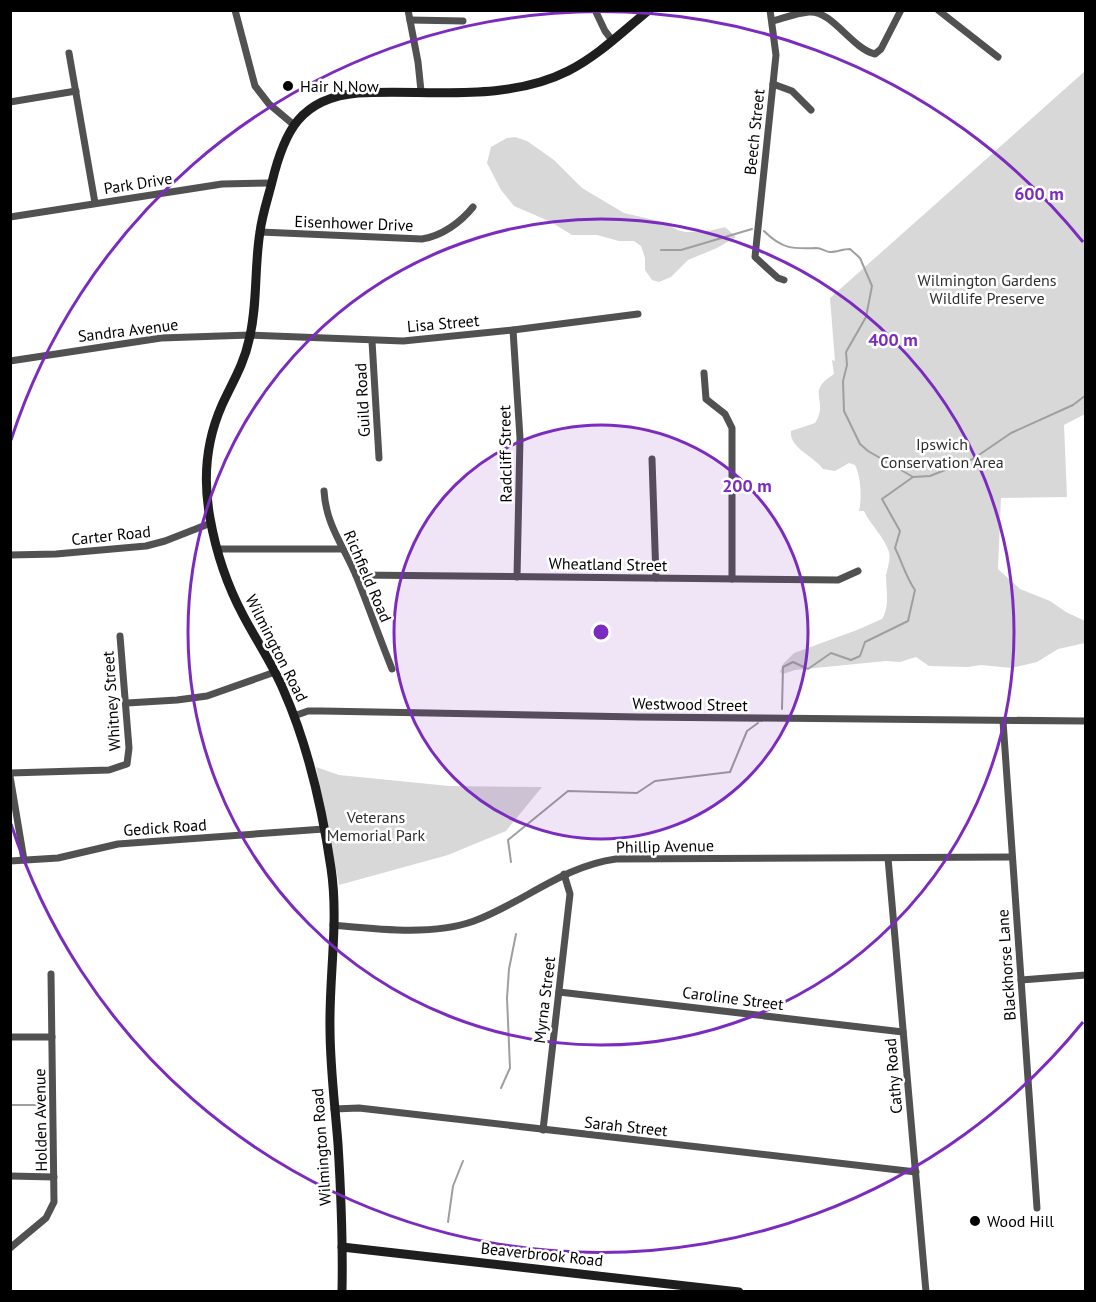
<svg xmlns="http://www.w3.org/2000/svg" width="1096" height="1302" viewBox="0 0 1096 1302" font-family="'PT Sans',sans-serif">
<rect width="100%" height="100%" fill="#fff"/>
<g fill="#d8d8d8">
<path d="M1085,71V414L1064,425L1067,497L1001,498L998,569L1020,589L1050,601L1066,612L1085,621V643L1058,649L1037,662L1012,668L981,665L968,667L929,666L916,657L900,662L886,661L795,670L783,674L780,672L783,664L794,653L857,630L882,619C890,606 886,590 886,576C887,568 891,560 889,552C884,536 871,526 864,511H859C862,498 861,477 855,465L849,463L835,471L823,469C814,456 789,448 791,431L815,423C830,399 804,393 834,374L832,360L835,361L830,298Z"/>
<polygon points="515,137 527,141 554,160 582,188 624,213 659,221 678,230 685,232 704,232 725,227 736,237 717,248 688,260 671,277 659,282 652,280 645,270 645,258 641,246 634,241 619,241 597,235 572,235 551,222 514,206 501,190 487,163 491,147 507,138"/>
<polygon points="316,767 339,775 449,786 542,787 506,831 448,855 339,885"/>
</g>
<g fill="none" stroke-linecap="round" stroke-linejoin="round">
<g stroke="#9f9f9f" stroke-width="2">
<path d="M764,231C782,249 792,249 816,248C822,248 826,252 830,252C837,252 843,249 850,249L860,258L872,286L866,317L846,352L847,365L843,381L844,411L860,444L868,451L913,477L930,476L973,459L1011,433L1073,405L1086,395"/>
<polyline points="661,250 681,250 752,229"/>
<path d="M782,709L783,667L793,662L808,669L831,653L851,660L860,656L865,642L908,621L915,590C906,577 902,562 895,548L900,531L882,499L913,477"/>
<polyline points="511,862 508,840 568,791 637,793 655,781 730,772 747,731 758,723"/>
<polyline points="501,1088 510,1068 507,998 509,969 516,934"/>
<polyline points="10,1105 42,1105"/>
<polyline points="448,1222 453,1186 463,1161"/>
</g>
<g stroke="#515151" stroke-width="7">
<polyline points="235,10 255,86 269,104 294,125"/>
<polyline points="408,10 418,62 421,91"/>
<polyline points="595,10 605,31 612,40"/>
<polyline points="770,10 776,55 755,257 778,278 784,280"/>
<polyline points="938,10 998,57"/>
<polyline points="410,20 463,21"/>
<path d="M773,21C784,18 797,13 809,12C832,10 852,49 875,54L881,49L901,10"/>
<polyline points="69,53 95,203"/>
<polyline points="773,84 792,91 811,110"/>
<polyline points="10,102 76,91"/>
<polyline points="10,217 222,184 271,183"/>
<path d="M260,232L422,239C442,236 461,222 473,207"/>
<polyline points="513,330 520,438 517,577"/>
<polyline points="372,341 379,458"/>
<polyline points="10,361 161,338 250,335 403,341 513,330 638,314"/>
<polyline points="704,373 706,399 725,414 732,428 732,579"/>
<polyline points="652,459 656,578"/>
<path d="M324,491C326,526 345,548 357,578C369,608 380,639 392,669"/>
<polyline points="217,549 341,549"/>
<polyline points="10,555 56,554 146,546 165,541 211,523"/>
<polyline points="356,575 838,580 858,571"/>
<polyline points="127,703 177,700 207,696 275,672"/>
<polyline points="294,716 308,711 322,711 638,717 1086,721"/>
<polyline points="1003,721 1037,1208"/>
<polyline points="10,773 109,770 127,764 129,748 120,636"/>
<polyline points="10,776 24,860"/>
<polyline points="888,858 926,1292"/>
<polyline points="10,861 58,858 118,844 324,829"/>
<path d="M333,925C376,929 433,936 474,921C523,903 563,866 616,859L1012,857"/>
<polyline points="1021,980 1086,975"/>
<polyline points="559,992 903,1032"/>
<polyline points="10,1037 52,1037"/>
<polyline points="334,1109 359,1108 916,1172"/>
<polyline points="543,1130 570,894 564,874"/>
<polyline points="10,1176 54,1177"/>
<polyline points="10,1248 46,1218 54,1202 51,974"/>
</g>
<g stroke="#1e1e1e" stroke-width="9">
<polyline points="342,1247 739,1292"/>
<path d="M342,1292C343,1242 341,1193 338,1144C335,1105 330,1067 330,1028C329,975 339,921 331,868C322,807 308,745 283,689C272,663 256,640 243,615C227,585 216,552 210,518C203,480 206,441 222,405C232,383 244,364 249,340C258,304 254,268 260,232C262,215 268,198 272,182C284,132 300,98 358,93C426,89 505,103 568,71C598,56 623,31 649,10"/>
</g>
</g>
<circle cx="601" cy="632" r="207" fill="#7b2cbf" fill-opacity=".12"/>
<g fill="none" stroke="#7b2cbf" stroke-width="3">
<circle cx="601" cy="632" r="207"/>
<circle cx="601" cy="632" r="413"/>
<path d="M1083 1022A620 620 0 0 1 11 824M11 440A620 620 0 0 1 1083 242"/>
</g>
<g fill="#000" stroke="#fff" stroke-width="2">
<circle cx="288" cy="86" r="6"/>
<circle cx="975" cy="1221" r="6"/>
</g>
<g text-anchor="middle" dominant-baseline="central" stroke-width="5" stroke-linejoin="round" paint-order="stroke">
<g font-size="16" fill="#000" stroke="#fff" text-anchor="start">
<text x="300" y="86">Hair N Now</text>
<text x="987" y="1221">Wood Hill</text>
</g>
<g font-size="16" fill="#000" stroke="#fff">
<text transform="translate(754 132) rotate(-84)">Beech Street</text>
<text transform="translate(138 183) rotate(-9)">Park Drive</text>
<text transform="translate(354 223) rotate(2)">Eisenhower Drive</text>
<text transform="translate(443 323) rotate(-5)">Lisa Street</text>
<text transform="translate(128 330) rotate(-7)">Sandra Avenue</text>
<text transform="translate(362 400) rotate(-93)">Guild Road</text>
<text transform="translate(505 454) rotate(-91)">Radcliff Street</text>
<text transform="translate(111 535) rotate(-6)">Carter Road</text>
<text transform="translate(608 564) rotate(1)">Wheatland Street</text>
<text transform="translate(368 576) rotate(67)">Richfield Road</text>
<text transform="translate(277 648) rotate(63)">Wilmington Road</text>
<text transform="translate(111 701) rotate(-94)">Whitney Street</text>
<text transform="translate(690 704) rotate(1)">Westwood Street</text>
<text transform="translate(165 827) rotate(-4)">Gedick Road</text>
<text transform="translate(665 846) rotate(-1)">Phillip Avenue</text>
<text transform="translate(1006 965) rotate(-94)">Blackhorse Lane</text>
<text transform="translate(733 998) rotate(7)">Caroline Street</text>
<text transform="translate(544 1000) rotate(-83)">Myrna Street</text>
<text transform="translate(893 1076) rotate(-95)">Cathy Road</text>
<text transform="translate(40 1120) rotate(-91)">Holden Avenue</text>
<text transform="translate(626 1126) rotate(6)">Sarah Street</text>
<text transform="translate(321 1147) rotate(-94)">Wilmington Road</text>
<text transform="translate(542 1254) rotate(6)">Beaverbrook Road</text>
</g>
<g font-size="16" fill="#2f2f2f" stroke="#fff">
<text x="987" y="280">Wilmington Gardens<tspan x="987" dy="18">Wildlife Preserve</tspan></text>
<text x="942" y="444">Ipswich<tspan x="942" dy="18">Conservation Area</tspan></text>
<text x="376" y="817">Veterans<tspan x="376" dy="18">Memorial Park</tspan></text>
</g>
</g>
<circle cx="601" cy="632" r="9" fill="#7b2cbf" stroke="#fff" stroke-width="3"/>
<g font-size="18" text-anchor="middle" font-weight="bold" fill="#7b2cbf" stroke="#fff" stroke-width="5" stroke-linejoin="round" paint-order="stroke">
<text x="1039" y="200">600 m</text>
<text x="893" y="346">400 m</text>
<text x="747" y="492">200 m</text>
</g>
<rect width="1096" height="1302" fill="none" stroke="#000000" stroke-width="24"/>
</svg>
